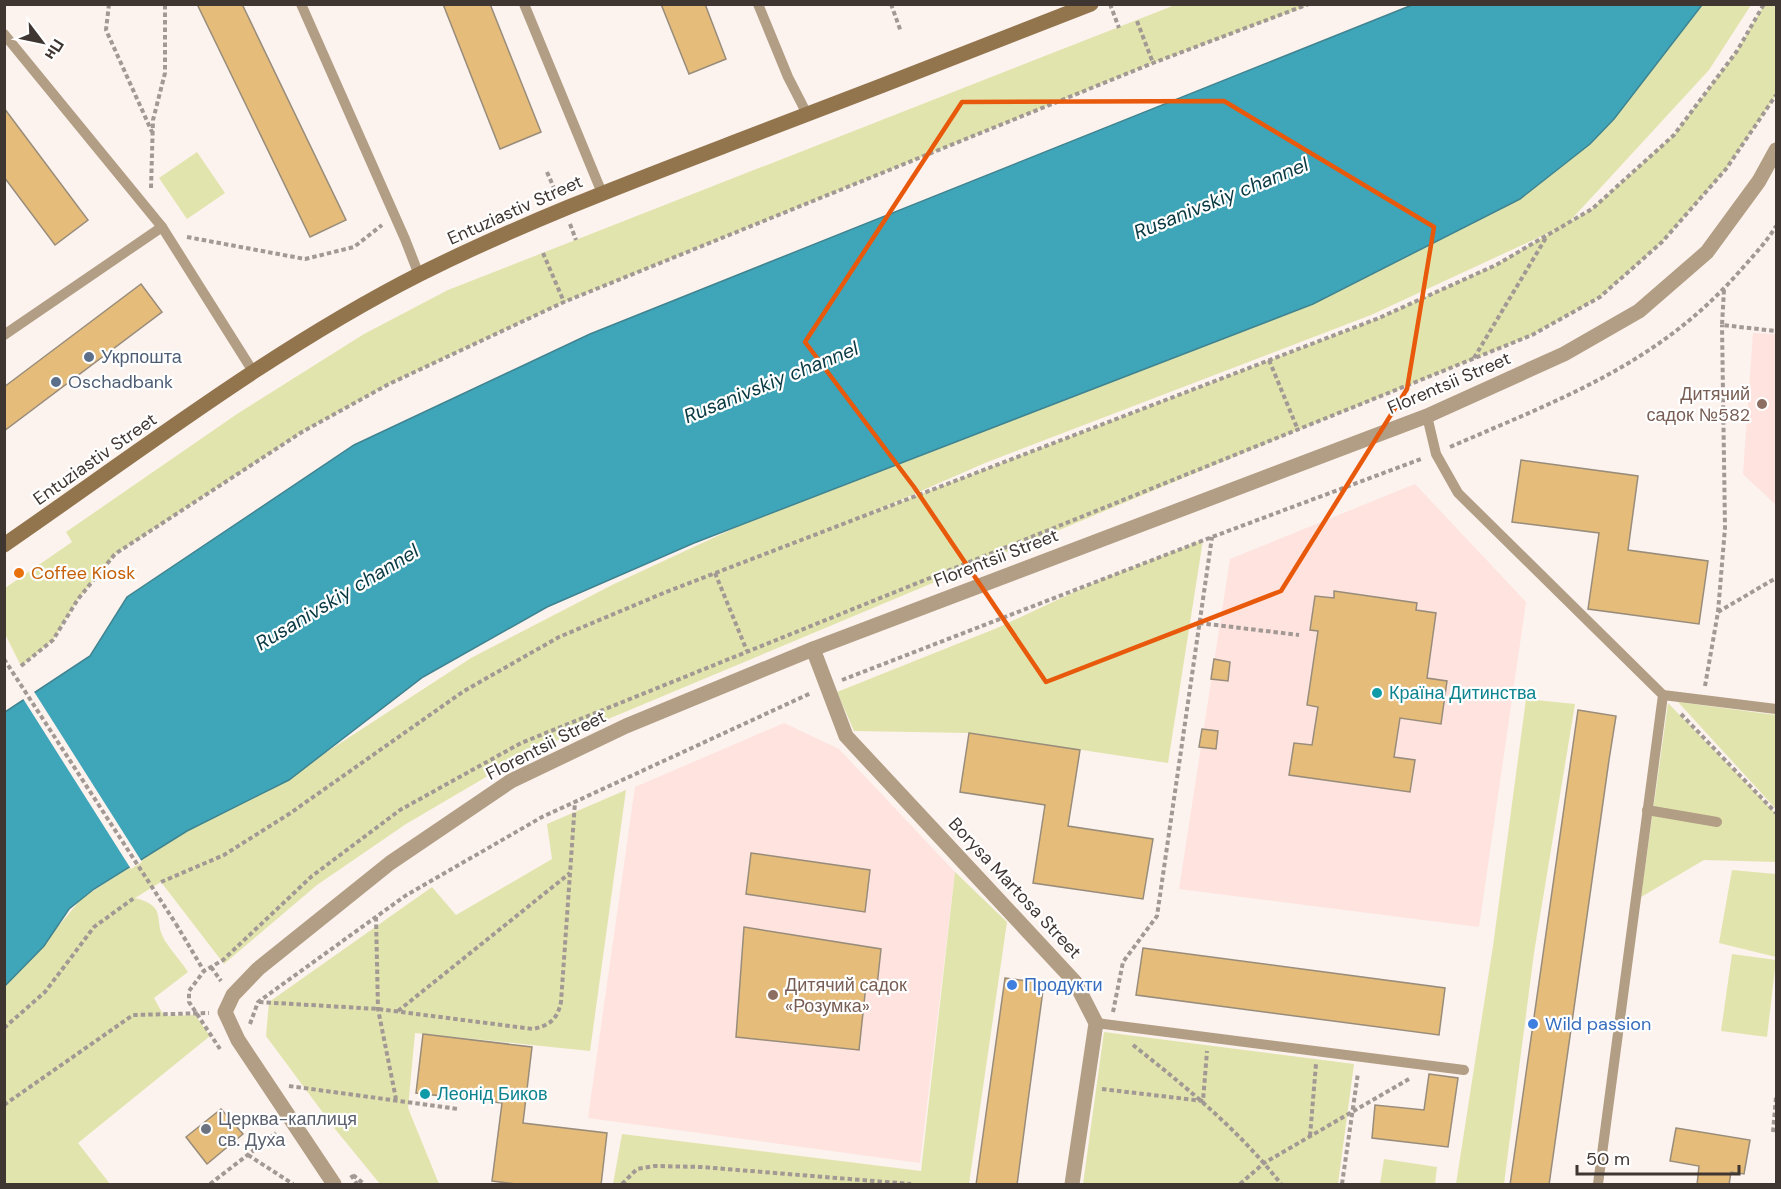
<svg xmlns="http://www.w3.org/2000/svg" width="1781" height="1189" viewBox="0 0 1781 1189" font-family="'DM Sans',sans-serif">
<rect width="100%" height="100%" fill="#fcf2ee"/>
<g fill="#fee3df">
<polygon points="1753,333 1776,334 1776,505 1743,474"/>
<polygon points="1415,484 1526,602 1479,927 1179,889 1230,559"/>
<polygon points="784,723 839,749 955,872 920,1163 588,1118 635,787"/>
</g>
<g fill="#e1e5ad" fill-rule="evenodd">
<polygon points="1175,5 1309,5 1153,63 564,302 389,384 302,432 115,554 78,599 53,640 21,666 5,634 5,588 72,542 66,532 237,414 364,334 448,290"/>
<path d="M1703,5H1751L1709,70L1569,222L1592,209L1674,135L1737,51L1764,5H1776V95L1726,169L1662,242L1600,297L1532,335L1298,430L527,753L406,824L317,885L224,964L161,882L135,898C167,906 154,919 163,937C167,946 182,962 188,972L154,998L164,1016L195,1015L210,1036L78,1143L110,1184H5L4,984L24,967L82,898L180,835L322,755L471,658L614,584L741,525L1194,350L1590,144ZM1559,228L1496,265L1379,318L864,516L985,463L1371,315Z"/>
<polygon points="197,152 225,193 187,219 159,178"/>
<polygon points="1203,540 1168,763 969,733 854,731 837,692 997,628 1100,580"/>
<polygon points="1526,699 1575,704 1534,953 1504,1184 1456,1184 1493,946"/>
<polygon points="1678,702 1776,715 1776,809"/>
<polygon points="1668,703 1776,814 1776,862 1704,860 1641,897"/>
<polygon points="626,790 590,1051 415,1033 408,1108 439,1184 380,1184 335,1129 266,1036 269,1002 432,887 456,915 552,859 547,824"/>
<polygon points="1732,870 1776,874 1776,957 1719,943"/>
<polygon points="955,872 1007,922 969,1184 613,1184 622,1134 921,1171"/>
<polygon points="1732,954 1776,960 1767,1037 1721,1031"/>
<polygon points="1104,1032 1354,1064 1338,1184 1083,1184"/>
<polygon points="1384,1159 1437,1167 1435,1184 1380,1184"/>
</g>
<polygon fill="#3fa5b9" stroke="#3f8490" stroke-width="1.5" points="1412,5 1702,5 1614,119 1590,144 1520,199 1313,304 694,543 547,607 423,677 289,780 187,831 94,889 69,909 44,946 5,986 5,712 90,656 127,597 354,445 590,334"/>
<polygon fill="#fcf2ee" points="33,690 142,862 131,869 22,697"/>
<g fill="#e6bc7a" stroke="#988c7a" stroke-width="1.5">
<polygon points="197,4 242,4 346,220 310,237"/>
<polygon points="443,4 490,4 541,132 500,149"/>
<polygon points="661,4 705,4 726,59 689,74"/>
<polygon points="4,108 88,220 55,245 4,177"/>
<polygon points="141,284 162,312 4,431 4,387"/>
<polygon points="1521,460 1638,476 1628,550 1708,561 1699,624 1588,609 1599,533 1512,522"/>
<polygon points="1334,591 1417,603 1416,610 1436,613 1427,678 1447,681 1441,724 1400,718 1394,757 1415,760 1410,792 1289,775 1294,743 1312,745 1318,707 1307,705 1318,631 1310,630 1315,596 1334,598"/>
<polygon points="1214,659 1230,662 1228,681 1211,679"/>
<polygon points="1578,710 1616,716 1609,760 1549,1185 1510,1185"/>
<polygon points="1202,729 1218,731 1216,749 1199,747"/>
<polygon points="969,733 1080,750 1068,826 1153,839 1143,899 1033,883 1045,805 960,792"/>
<polygon points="751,853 870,870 865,912 746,894"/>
<polygon points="744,927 881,949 877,986 866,985 859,1050 736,1037"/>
<polygon points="1143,948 1445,988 1439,1035 1136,995"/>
<polygon points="1005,978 1044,983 1028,1101 1017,1185 976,1185"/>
<polygon points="423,1034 532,1047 523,1123 607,1133 601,1185 525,1185 492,1181 502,1103 416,1093"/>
<polygon points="1429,1074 1458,1078 1448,1147 1372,1138 1375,1105 1424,1110"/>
<polygon points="221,1109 243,1134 207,1164 186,1137"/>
<polygon points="1676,1128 1750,1140 1744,1174 1731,1172 1729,1185 1697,1185 1699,1166 1670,1161"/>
</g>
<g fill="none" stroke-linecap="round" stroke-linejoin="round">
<g stroke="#a29995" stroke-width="4" stroke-dasharray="4.5 3" stroke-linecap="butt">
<polyline points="109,4 106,30 152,132"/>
<polyline points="891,4 901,32"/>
<polyline points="1110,4 1119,28"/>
<polyline points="1137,21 1153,63"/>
<polyline points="547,172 557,195"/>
<polyline points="151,188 153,120 165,73 165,4"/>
<polyline points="570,224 576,240"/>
<polyline points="187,237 305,259 354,247 382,225"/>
<polyline points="543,253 564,302"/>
<polyline points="1724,290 1722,325 1776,331"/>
<polyline points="1474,358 1547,236"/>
<polyline points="1269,360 1298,430"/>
<path d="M1450,447C1560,399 1657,365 1739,272C1752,257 1766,243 1776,226"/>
<polyline points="715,573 747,651"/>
<polyline points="1718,612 1725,528 1722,325"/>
<polyline points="1199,623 1299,635"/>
<polyline points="21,666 53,640 78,599 115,554 302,432 389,384 564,302 1153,63 1309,4"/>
<polyline points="842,680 1212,537 1421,459"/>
<polyline points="1705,686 1718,612 1776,578"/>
<polyline points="1681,714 1776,813"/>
<polyline points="161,882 224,855 289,814 464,691 559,637 666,592 1379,318 1496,265 1592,209 1674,135 1737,51 1764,4"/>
<polyline points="376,917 378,1009 396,1099"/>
<polyline points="176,924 204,971"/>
<polyline points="211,967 221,981"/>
<path d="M259,1002L378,1009L533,1029C550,1025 557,1020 561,1002L575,802"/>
<polyline points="398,1011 570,873"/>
<polyline points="1113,1012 1123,962 1157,916 1212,537"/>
<polyline points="250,1024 258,1002 405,896 542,817 811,693"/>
<polyline points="4,1028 45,992 94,927 134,898"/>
<path d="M1133,1045C1186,1087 1239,1130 1281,1184"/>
<polyline points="220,1049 189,1002 189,991 204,971 223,960 312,876 400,810 521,743 1532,335 1600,297 1662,242 1726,169 1776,95"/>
<polyline points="289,1086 458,1109"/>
<polyline points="1102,1089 1203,1101 1207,1051"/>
<polyline points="4,1105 133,1015 209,1013"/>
<polyline points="1773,1132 1776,1097"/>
<polyline points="1310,1136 1316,1064"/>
<polyline points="248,1155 293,1184"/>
<polyline points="351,1175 357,1184"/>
<polyline points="353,1175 364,1184"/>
<polyline points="210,1184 276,1133"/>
<polyline points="622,1184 637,1169 655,1166 701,1167 911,1184"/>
<polyline points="1240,1184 1264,1163 1409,1079"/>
<polyline points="1342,1184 1358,1073"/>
</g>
<g stroke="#b29e84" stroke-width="10">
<polyline points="301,4 405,239 419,275"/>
<polyline points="524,4 602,193"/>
<polyline points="758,4 788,77 807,114"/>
<polyline points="4,34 162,227 254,373"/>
<polyline points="4,335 162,227"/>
<polyline points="1427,416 1436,454 1458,493 1663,695 1598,1184"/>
<polyline points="1663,695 1776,709"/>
<polyline points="1647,810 1717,822"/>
<polyline points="1096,1023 1464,1070"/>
</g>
<g stroke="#b29e84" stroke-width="15">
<polyline points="813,649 846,736 1075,982 1096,1023 1072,1184"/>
<polyline points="334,1184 238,1040 225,1012 233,995 258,969 390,863 511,781 626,726 813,649 1427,416 1564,354 1639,311 1707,252 1759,181 1776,150"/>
</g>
<path stroke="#92744d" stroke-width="15" d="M4,545C139,452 274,348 420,274C528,220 641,178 753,135C866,92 978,48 1091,4"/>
<polyline stroke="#a29995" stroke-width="4" stroke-dasharray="4.5 3" stroke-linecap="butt" points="4,659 176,924"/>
</g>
<path fill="none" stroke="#e8590c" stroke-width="4.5" stroke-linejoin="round" d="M1224,101L1434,227L1407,389L1281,591L1046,682L914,487L805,342L962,102Z"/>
<g fill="#5c6f8a" stroke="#fff" stroke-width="2">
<circle cx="89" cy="357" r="6"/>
<circle cx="56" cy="382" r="6"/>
</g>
<g fill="#8d6e63" stroke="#fff" stroke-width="2">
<circle cx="1762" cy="404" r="6"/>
<circle cx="773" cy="995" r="6"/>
</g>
<circle fill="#e8710a" stroke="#fff" stroke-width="2" cx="19" cy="573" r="6"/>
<g fill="#0f9aa8" stroke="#fff" stroke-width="2">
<circle cx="1377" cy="693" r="6"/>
<circle cx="425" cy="1094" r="6"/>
</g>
<g fill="#3f7fe0" stroke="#fff" stroke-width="2">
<circle cx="1012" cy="985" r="6"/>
<circle cx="1533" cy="1024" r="6"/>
</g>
<circle fill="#6b7280" stroke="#fff" stroke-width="2" cx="206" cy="1129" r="6"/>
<g text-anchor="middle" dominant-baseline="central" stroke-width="4.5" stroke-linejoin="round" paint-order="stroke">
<g font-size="18" fill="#3f3632" stroke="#fff">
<text transform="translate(515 210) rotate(-24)">Entuziastiv Street</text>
<text transform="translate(1449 383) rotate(-23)">Florentsii Street</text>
<text transform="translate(95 459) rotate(-35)">Entuziastiv Street</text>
<text transform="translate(996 558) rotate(-21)">Florentsii Street</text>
<text transform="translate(546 745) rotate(-27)">Florentsii Street</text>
<text transform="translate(1015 888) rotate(47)">Borysa Martosa Street</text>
</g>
<g font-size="18" fill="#4e5e75" stroke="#fff" text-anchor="start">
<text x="101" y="357">Укрпошта</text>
<text x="68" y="382">Oschadbank</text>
</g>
<g font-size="18" fill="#785e54" stroke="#fff" text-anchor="end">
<text x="1750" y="394">Дитячий<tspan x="1750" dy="21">садок №582</tspan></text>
<text x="785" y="985" text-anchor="start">Дитячий садок<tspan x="785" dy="21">«Розумка»</tspan></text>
</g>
<g font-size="18" fill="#c56008" stroke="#fff" text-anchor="start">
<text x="31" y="573">Coffee Kiosk</text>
</g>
<g font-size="18" fill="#0d838f" stroke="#fff" text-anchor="start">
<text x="1389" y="693">Країна Дитинства</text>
<text x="437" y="1094">Леонід Биков</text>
</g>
<g font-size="18" fill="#366cbe" stroke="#fff" text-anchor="start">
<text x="1024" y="985">Продукти</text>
<text x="1545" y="1024">Wild passion</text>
</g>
<g font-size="18" fill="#5b616d" stroke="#fff" text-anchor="start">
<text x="218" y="1119">Церква-каплиця<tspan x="218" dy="21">св. Духа</tspan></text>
</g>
<g font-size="20" font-style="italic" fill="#093942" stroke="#fff">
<text transform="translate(1221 198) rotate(-22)">Rusanivskiy channel</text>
<text transform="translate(771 382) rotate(-22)">Rusanivskiy channel</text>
<text transform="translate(337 597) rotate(-31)">Rusanivskiy channel</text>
</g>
</g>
<rect width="1781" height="1189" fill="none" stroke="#3f3632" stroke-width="12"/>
<g transform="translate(42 42) rotate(122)" stroke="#ffffff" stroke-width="4.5" paint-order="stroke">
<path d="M0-4.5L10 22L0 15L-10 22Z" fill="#3f3632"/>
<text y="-9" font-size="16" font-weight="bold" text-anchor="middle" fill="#3f3632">Пн</text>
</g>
<path d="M1577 1165v9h162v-9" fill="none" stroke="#3f3632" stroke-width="3"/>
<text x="1586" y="1165" font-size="18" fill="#3f3632" stroke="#ffffff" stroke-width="4.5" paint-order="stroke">50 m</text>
</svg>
